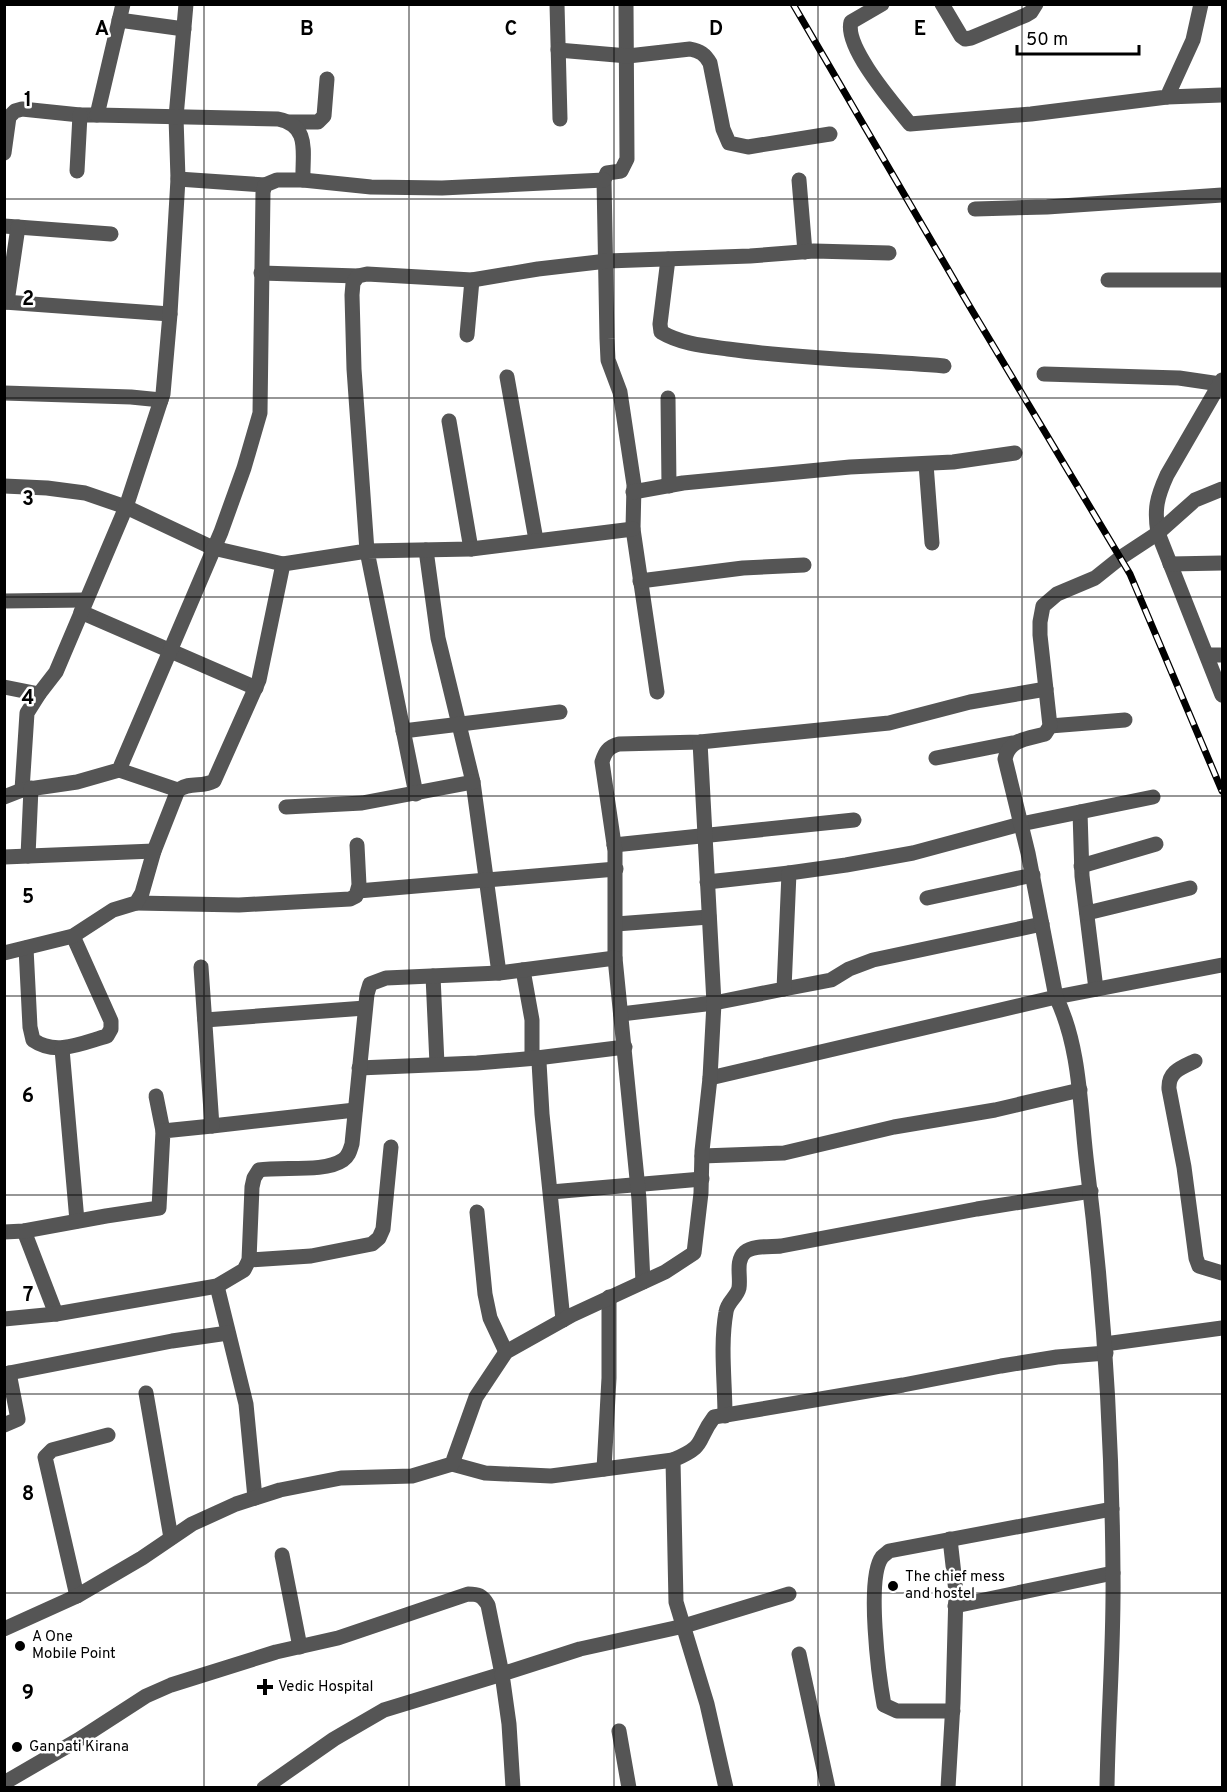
<svg xmlns="http://www.w3.org/2000/svg" width="1227" height="1792" viewBox="0 0 1227 1792" font-family="Overpass,sans-serif">
<rect width="100%" height="100%" fill="#fff"/>
<g fill="none" stroke-linecap="round" stroke-linejoin="round">
<g stroke="#555" stroke-width="15">
<polyline points="557,4 560,119"/>
<polyline points="626,4 627,159 621,171 607,173 604,180 607,339 608,360 620,392 634,485 633,529 657,692"/>
<path d="M882,4L851,22C844,47 894,104 910,124L1031,114L1167,97L1193,40L1201,4"/>
<polyline points="942,4 961,36 965,39 971,38 1026,15 1031,12 1036,4"/>
<polyline points="119,20 184,29"/>
<path d="M558,50L628,56L690,49C700,51 705,54 710,63L723,129L729,143L748,147L830,134"/>
<polyline points="1167,97 1222,95"/>
<polyline points="290,122 318,122 324,116 327,79"/>
<polyline points="4,153 9,117 15,111 22,109 80,115 97,115"/>
<polyline points="77,171 80,115"/>
<polyline points="178,179 265,185"/>
<polyline points="303,180 371,187 442,188 604,180"/>
<polyline points="799,180 805,252"/>
<polyline points="975,209 1047,207 1222,195"/>
<polyline points="4,226 111,234"/>
<path d="M668,259L660,324L661,332C681,344 705,346 728,349C800,359 872,360 944,366"/>
<polyline points="261,273 358,276"/>
<polyline points="1108,280 1222,280"/>
<polyline points="4,302 170,314"/>
<polyline points="7,302 18,227"/>
<polyline points="467,335 472,280"/>
<polyline points="1044,374 1179,378 1220,384"/>
<polyline points="507,377 536,540"/>
<path d="M1222,380L1167,475C1157,497 1154,509 1158,533L1222,695"/>
<polyline points="4,393 131,397 161,400"/>
<polyline points="668,398 669,486"/>
<polyline points="449,421 471,549"/>
<polyline points="926,464 932,543"/>
<polyline points="4,486 47,488 85,493 126,507 213,548 283,564"/>
<polyline points="633,492 683,483 850,467 953,462 1015,453"/>
<polyline points="426,550 438,638 473,782 499,973"/>
<polyline points="1170,564 1222,563"/>
<polyline points="640,581 743,568 804,565"/>
<polyline points="4,601 86,600"/>
<polyline points="81,612 256,688"/>
<polyline points="1207,655 1222,655"/>
<polyline points="4,687 39,694"/>
<polyline points="1050,726 1125,720"/>
<polyline points="403,731 560,712"/>
<polyline points="936,758 1012,743"/>
<polyline points="119,770 178,790"/>
<polyline points="22,790 27,713 39,694 56,672 126,507 163,394 170,314 178,179 176,117 186,4"/>
<polyline points="416,794 367,551 471,549 633,529"/>
<path d="M4,797L22,790L77,782L119,770L221,532L244,468L260,413L263,192L265,185L277,180H303C302,153 311,126 278,119L97,115L123,4"/>
<polyline points="286,807 362,803 473,782"/>
<polyline points="1080,812 1082,876 1096,989"/>
<polyline points="614,845 854,820"/>
<polyline points="28,856 31,788"/>
<polyline points="4,857 154,851"/>
<polyline points="1081,866 1156,844"/>
<polyline points="707,882 789,873"/>
<polyline points="358,891 616,869"/>
<polyline points="927,898 1033,875"/>
<polyline points="136,903 239,905 350,899 356,896 359,885 357,845"/>
<polyline points="1087,913 1190,888"/>
<polyline points="616,924 709,917"/>
<path d="M26,948L30,1027L33,1040C56,1056 82,1043 107,1036L111,1029V1021L73,936"/>
<path d="M4,953L73,936L113,910L136,903L142,893L154,851L178,790C191,781 202,788 214,781L259,680L283,564L367,551L354,369L352,295L353,283L358,276L367,274L472,280L538,269L607,261L750,256L814,251L889,253"/>
<polyline points="523,970 532,1020 532,1052 539,1062 542,1114 563,1320"/>
<polyline points="433,976 437,1064"/>
<polyline points="784,989 831,980 849,969 873,960 1042,924"/>
<polyline points="621,1014 714,1003 784,989 789,873 846,865 913,853 1021,824 1153,797"/>
<polyline points="205,1020 365,1008"/>
<polyline points="62,1049 77,1221"/>
<path d="M1195,1061C1180,1068 1168,1072 1169,1089L1184,1167L1196,1258L1199,1266L1222,1273"/>
<polyline points="359,1068 477,1063 537,1058 625,1047"/>
<polyline points="710,1078 1056,997 1222,965"/>
<polyline points="156,1096 163,1131"/>
<polyline points="212,1126 355,1110"/>
<polyline points="702,1156 784,1153 894,1127 995,1110 1080,1090"/>
<polyline points="551,1192 702,1179"/>
<polyline points="477,1212 485,1294 490,1318 506,1352"/>
<polyline points="24,1231 56,1314"/>
<polyline points="4,1232 24,1231 106,1216 159,1208 163,1131 212,1126 201,967"/>
<polyline points="249,1260 311,1256 372,1244 379,1238 383,1229 391,1147"/>
<path d="M643,1282L639,1199L615,958V851L602,762C605,752 608,747 619,744L700,742L889,723L970,702L1046,689"/>
<polyline points="217,1286 246,1404 255,1498"/>
<path d="M4,1319L56,1314L217,1286L244,1270L249,1260L252,1187L254,1178L259,1170C282,1166 324,1173 343,1160C349,1156 350,1150 352,1144L367,994L370,984L386,978L499,973L615,958"/>
<polyline points="1105,1344 1222,1328"/>
<polyline points="4,1374 172,1341 228,1333"/>
<polyline points="146,1393 171,1538"/>
<path d="M725,1416C725,1382 720,1346 726,1312C727,1302 737,1297 739,1288C741,1276 735,1261 745,1252C753,1245 771,1247 781,1246L977,1209L1091,1191"/>
<polyline points="4,1425 18,1419 9,1373"/>
<polyline points="452,1464 485,1473 551,1476 673,1460"/>
<polyline points="604,1469 609,1378 609,1297"/>
<polyline points="282,1555 300,1647"/>
<polyline points="77,1596 45,1457 52,1450 108,1435"/>
<polyline points="955,1606 1113,1573"/>
<polyline points="4,1629 77,1596 142,1558 192,1524 236,1504 280,1490 341,1478 412,1476 452,1464 476,1397 506,1352 572,1315 665,1272 694,1253 701,1193 702,1151 710,1078 714,1003 700,742"/>
<polyline points="799,1654 828,1788"/>
<path d="M953,1711H897L884,1705C879,1678 866,1578 882,1557C884,1555 887,1553 889,1551L1112,1509"/>
<polyline points="619,1731 629,1788"/>
<path d="M4,1783L78,1740L146,1696L171,1685L276,1652L338,1638L468,1594C478,1594 482,1595 488,1605L502,1674L384,1710L334,1739L264,1788"/>
<polyline points="513,1788 509,1724 502,1674 580,1649 684,1626 789,1594"/>
<path d="M726,1788L707,1704L676,1602L673,1460C708,1445 695,1442 714,1417L903,1385L1001,1366L1057,1357L1106,1353"/>
<polyline points="948,1788 953,1703 956,1592 950,1539"/>
<path d="M1107,1788C1108,1716 1114,1645 1113,1574C1112,1438 1104,1301 1087,1166C1080,1111 1081,1048 1056,997L1028,853L1005,759C1009,739 1027,739 1045,734L1050,726L1040,635V622L1043,606L1057,594L1095,578L1120,558L1158,533L1195,500L1222,489"/>
</g>
<defs>
<polyline id="rail" points="793,4 970,307 1130,574 1222,791"/>
</defs>
<use href="#rail" stroke="#000" stroke-width="7"/>
<use href="#rail" stroke="#fff" stroke-width="4.5" stroke-dasharray="14" stroke-linecap="butt"/>
</g>
<path fill="none" stroke="#000" stroke-width="1.5" stroke-opacity="0.55" d="M204,4V1788M409,4V1788M614,4V1788M818,4V1788M1022,4V1788M4,199H1222M4,398H1222M4,597H1222M4,796H1222M4,996H1222M4,1195H1222M4,1394H1222M4,1593H1222"/>
<g fill="#000" stroke="#fff" stroke-width="2">
<circle cx="893" cy="1586" r="6"/>
<circle cx="20" cy="1646" r="6"/>
<path d="M262 1678h6v6h6v6h-6v6h-6v-6h-6v-6h6z"/>
<circle cx="17" cy="1747" r="6"/>
</g>
<g text-anchor="middle" dominant-baseline="central" stroke-width="5" stroke-linejoin="round" paint-order="stroke">
<g font-size="15" fill="#000" stroke="#fff" text-anchor="start">
<text x="905" y="1577">The chief mess<tspan x="905" dy="17">and hostel</tspan></text>
<text x="32" y="1637">A One<tspan x="32" dy="17">Mobile Point</tspan></text>
<text x="278" y="1687">Vedic Hospital</text>
<text x="29" y="1747">Ganpati Kirana</text>
</g>
</g>
<g font-size="20" text-anchor="middle" font-weight="bold" fill="#000" stroke="#fff" stroke-width="5" stroke-linejoin="round" paint-order="stroke">
<text x="102" y="35">A</text>
<text x="307" y="35">B</text>
<text x="511" y="35">C</text>
<text x="716" y="35">D</text>
<text x="920" y="35">E</text>
<text x="28" y="106">1</text>
<text x="28" y="305">2</text>
<text x="28" y="505">3</text>
<text x="28" y="704">4</text>
<text x="28" y="903">5</text>
<text x="28" y="1102">6</text>
<text x="28" y="1301">7</text>
<text x="28" y="1500">8</text>
<text x="28" y="1699">9</text>
</g>
<rect width="1227" height="1792" fill="none" stroke="#000000" stroke-width="12"/>
<path d="M1017 45v9h122v-9" fill="none" stroke="#000000" stroke-width="3"/>
<text x="1026" y="45" font-size="18" fill="#000000" stroke="#ffffff" stroke-width="4.5" paint-order="stroke">50 m</text>
</svg>
